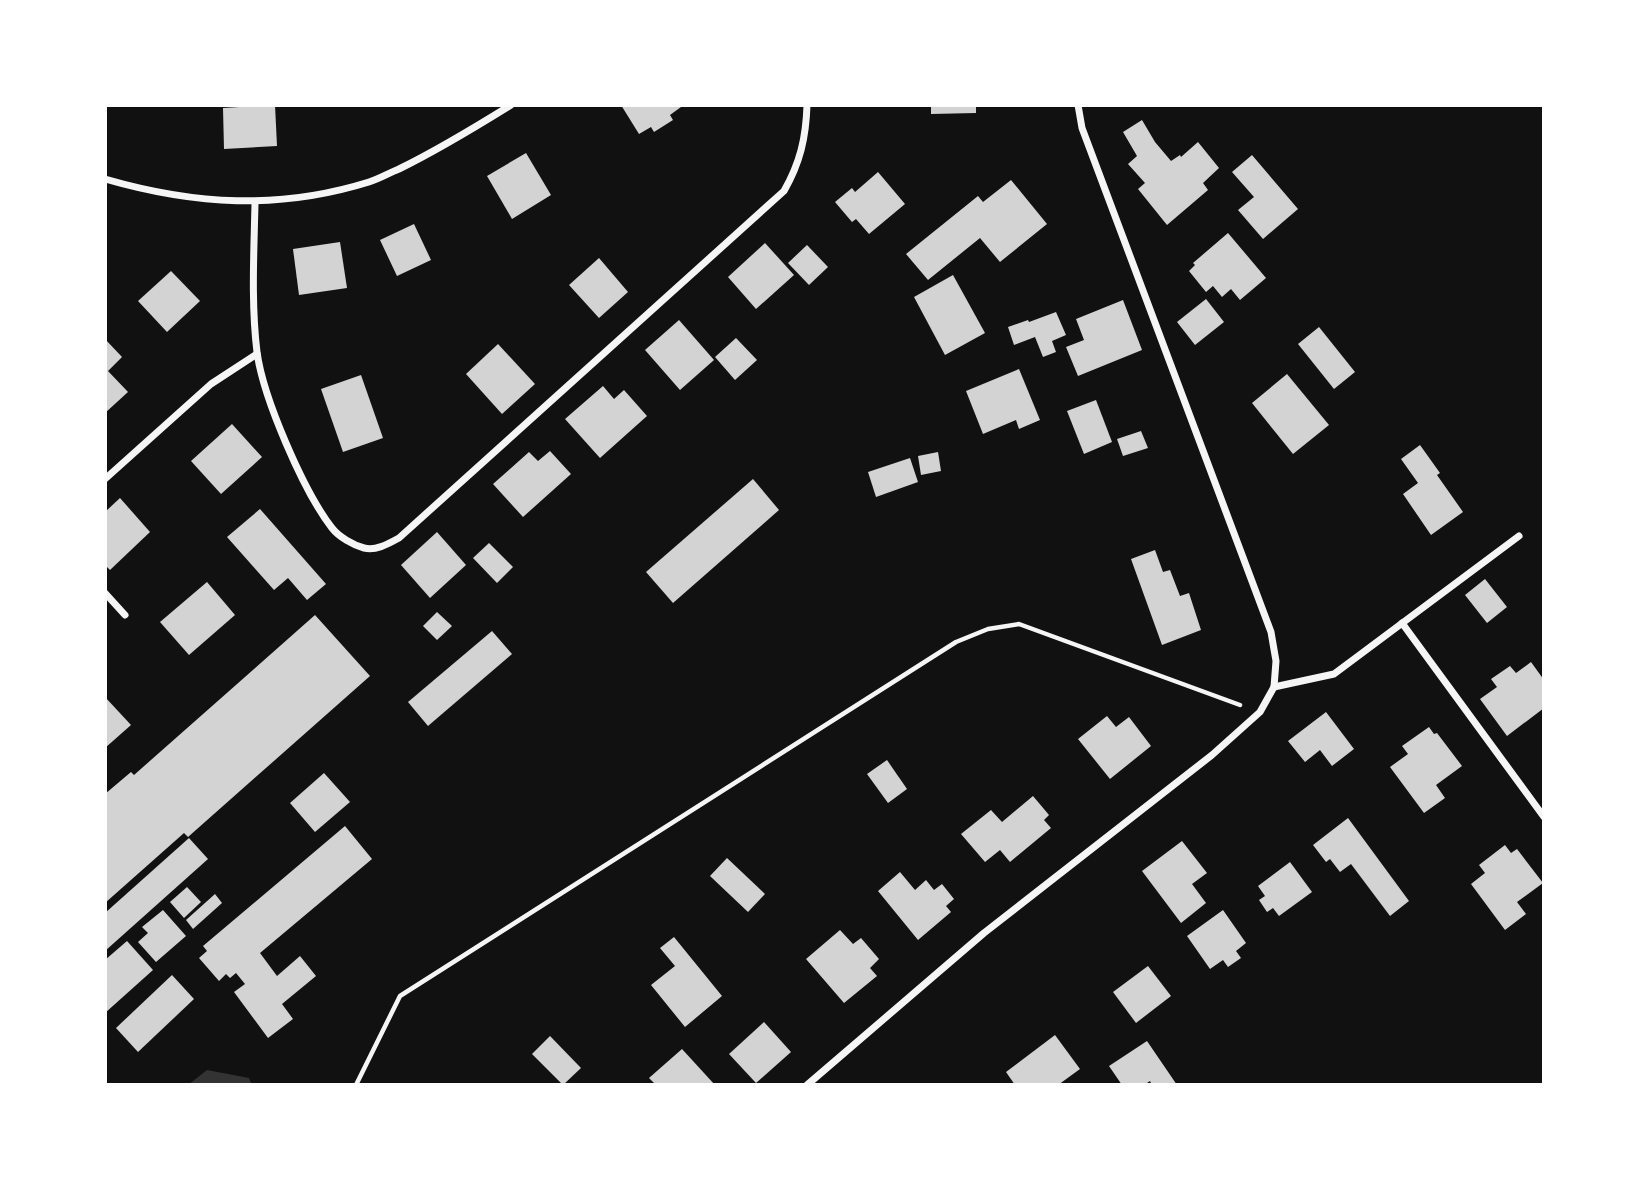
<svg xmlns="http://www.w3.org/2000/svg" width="1649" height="1190" viewBox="0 0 1649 1190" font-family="'Noto Serif',serif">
<rect width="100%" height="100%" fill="#111"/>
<polygon fill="#333" points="207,1070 249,1078 252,1085 188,1085"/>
<g fill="#d3d3d3">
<polygon points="275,105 277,146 224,149 223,108"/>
<polygon points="621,105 680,105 681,107 670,115 673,120 654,132 651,127 639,134"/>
<polygon points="931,105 976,105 976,113 931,114"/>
<polygon points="1142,120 1155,142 1171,161 1180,155 1181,157 1198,142 1219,168 1203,183 1208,190 1167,225 1138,189 1145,183 1128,164 1137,156 1123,132"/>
<polygon points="526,153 551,195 512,219 487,176"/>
<polygon points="1252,155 1298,209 1263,239 1238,210 1254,197 1232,172"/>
<polygon points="878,172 905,204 869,234 856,219 852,222 835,202 852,188 855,192"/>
<polygon points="1011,180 1047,224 1000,262 980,238 928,280 906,254 978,196 983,202"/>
<polygon points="414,224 431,260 397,276 380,240"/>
<polygon points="1228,233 1266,278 1240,300 1231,289 1222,297 1213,286 1206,292 1189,271 1195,265 1193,263"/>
<polygon points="340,242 347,288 299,295 293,249"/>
<polygon points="765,243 794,275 756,309 728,277"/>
<polygon points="807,245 828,267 809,285 788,263"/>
<polygon points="599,258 628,292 599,318 569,285"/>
<polygon points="171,271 200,301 167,332 138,301"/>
<polygon points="953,275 985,333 945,355 914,297"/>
<polygon points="1206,299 1224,322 1195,345 1177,322"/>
<polygon points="1123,300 1142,350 1078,376 1066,347 1084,340 1076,319"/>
<polygon points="1056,312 1066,335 1052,341 1056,352 1043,357 1035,337 1014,345 1008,327 1028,320 1029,322"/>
<polygon points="679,320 714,360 680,390 645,350"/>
<polygon points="1319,327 1355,372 1334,389 1298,344"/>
<polygon points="736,338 757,360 735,380 715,357"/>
<polygon points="105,339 122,357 108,371 128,392 105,413"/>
<polygon points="498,344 535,384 502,414 466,374"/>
<polygon points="1019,369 1040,420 1019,429 1016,420 983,434 966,391"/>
<polygon points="1287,374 1329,425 1293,454 1252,403"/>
<polygon points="361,375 383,438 343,452 321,389"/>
<polygon points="603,386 614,399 624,390 647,416 600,458 565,419"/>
<polygon points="1096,400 1112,442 1084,454 1067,411"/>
<polygon points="232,424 262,457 221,494 191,461"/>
<polygon points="1141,431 1148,448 1123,456 1117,439"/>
<polygon points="1420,445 1440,473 1437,475 1463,512 1431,535 1403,494 1418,483 1401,459"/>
<polygon points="550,451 571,474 523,517 493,484 529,452 538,461"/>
<polygon points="938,452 941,471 921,475 918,456"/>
<polygon points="910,458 918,482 876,497 868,472"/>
<polygon points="753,479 779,510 673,603 646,572"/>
<polygon points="120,498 150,532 110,570 105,565 105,512"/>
<polygon points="260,509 326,584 307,600 288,578 274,590 227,537"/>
<polygon points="437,532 466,565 430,598 401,565"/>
<polygon points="489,543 513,567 497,583 473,558"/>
<polygon points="1155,550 1163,572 1170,570 1180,596 1189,593 1201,630 1162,645 1131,559"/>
<polygon points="1485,579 1507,607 1487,623 1465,595"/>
<polygon points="207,582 235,615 189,655 160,622"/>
<polygon points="437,612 452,626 437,640 423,626"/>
<polygon points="315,615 370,676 188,837 184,833 105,903 105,794 131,772 134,775"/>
<polygon points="492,631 512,654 428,726 408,702"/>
<polygon points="1531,662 1544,680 1544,708 1507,736 1480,699 1497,687 1491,679 1510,666 1516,673"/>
<polygon points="105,697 131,725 105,748"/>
<polygon points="1326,712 1354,749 1332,766 1320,750 1305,762 1288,741"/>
<polygon points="1107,716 1116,727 1129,717 1151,746 1110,779 1078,739"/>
<polygon points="1429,727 1434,734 1437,733 1462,766 1436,785 1445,798 1424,813 1390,767 1408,754 1402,746"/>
<polygon points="887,760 907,789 888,803 867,774"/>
<polygon points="324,773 350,802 315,832 290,803"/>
<polygon points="1033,796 1049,815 1044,820 1051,828 1010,862 1000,850 985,862 961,834 991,810 1002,822"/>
<polygon points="1348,818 1409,901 1390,916 1351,864 1340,872 1330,859 1326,862 1313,845"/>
<polygon points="345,826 372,859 260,953 277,976 300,956 316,976 282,1004 293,1019 268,1038 234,992 245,984 236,973 230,978 226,974 219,981 199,958 207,951 203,946"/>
<polygon points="189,838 208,859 105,951 105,913"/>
<polygon points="1182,841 1207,873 1192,884 1206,903 1181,923 1142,871"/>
<polygon points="1505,845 1511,853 1517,849 1543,883 1517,902 1526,914 1505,930 1471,884 1485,873 1479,865"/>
<polygon points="727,858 765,894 748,912 710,876"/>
<polygon points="1290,862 1312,892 1279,916 1273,908 1267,912 1259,900 1265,896 1258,886"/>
<polygon points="900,872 915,890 926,880 934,890 942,884 954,899 946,906 951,912 918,940 878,891"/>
<polygon points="187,887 201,902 184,918 170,902"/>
<polygon points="215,894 222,903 193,929 186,920"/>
<polygon points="163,910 186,936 156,962 138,942 148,933 142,927"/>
<polygon points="1223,910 1246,943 1236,951 1241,958 1228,967 1223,960 1210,969 1187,936"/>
<polygon points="840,930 853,944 861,938 879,959 870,968 877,976 844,1003 806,959"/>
<polygon points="674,937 722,996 685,1027 651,985 675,966 660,948"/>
<polygon points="127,941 153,970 105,1013 105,960"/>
<polygon points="1148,966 1171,996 1136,1023 1113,992"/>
<polygon points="172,975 194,999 138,1052 116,1028"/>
<polygon points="764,1022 791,1052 756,1083 729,1054"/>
<polygon points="1055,1035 1080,1069 1058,1085 1015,1085 1006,1072"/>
<polygon points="550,1036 581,1068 563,1085 532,1054"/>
<polygon points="1147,1041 1177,1085 1152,1085 1150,1081 1144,1085 1122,1085 1109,1066"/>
<polygon points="682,1049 715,1085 656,1085 649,1078"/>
</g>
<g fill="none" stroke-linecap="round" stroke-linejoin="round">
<polyline stroke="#f5f5f5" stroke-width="4.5" points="356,1085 400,996 956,642 988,629 1019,624 1240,705"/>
<g stroke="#f5f5f5" stroke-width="7">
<path d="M105,179C195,205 279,210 369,182C379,179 389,173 399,169C438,150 474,128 511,105"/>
<path d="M255,203C254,252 251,303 257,352C263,398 304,492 332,528C339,537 353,545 364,548C376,551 388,544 399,538L784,191C800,163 806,138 807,105"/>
<polyline points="105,479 211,384 257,354"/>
<polyline points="105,593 125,615"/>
<polyline points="1402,623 1544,817"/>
<polyline points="1274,687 1334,674 1519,536"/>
<polyline points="807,1085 984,933 1212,755 1260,712 1274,687 1276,661 1271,632 1082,128 1078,105"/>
</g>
</g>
<rect width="1649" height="1190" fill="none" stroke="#ffffff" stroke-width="214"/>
</svg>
